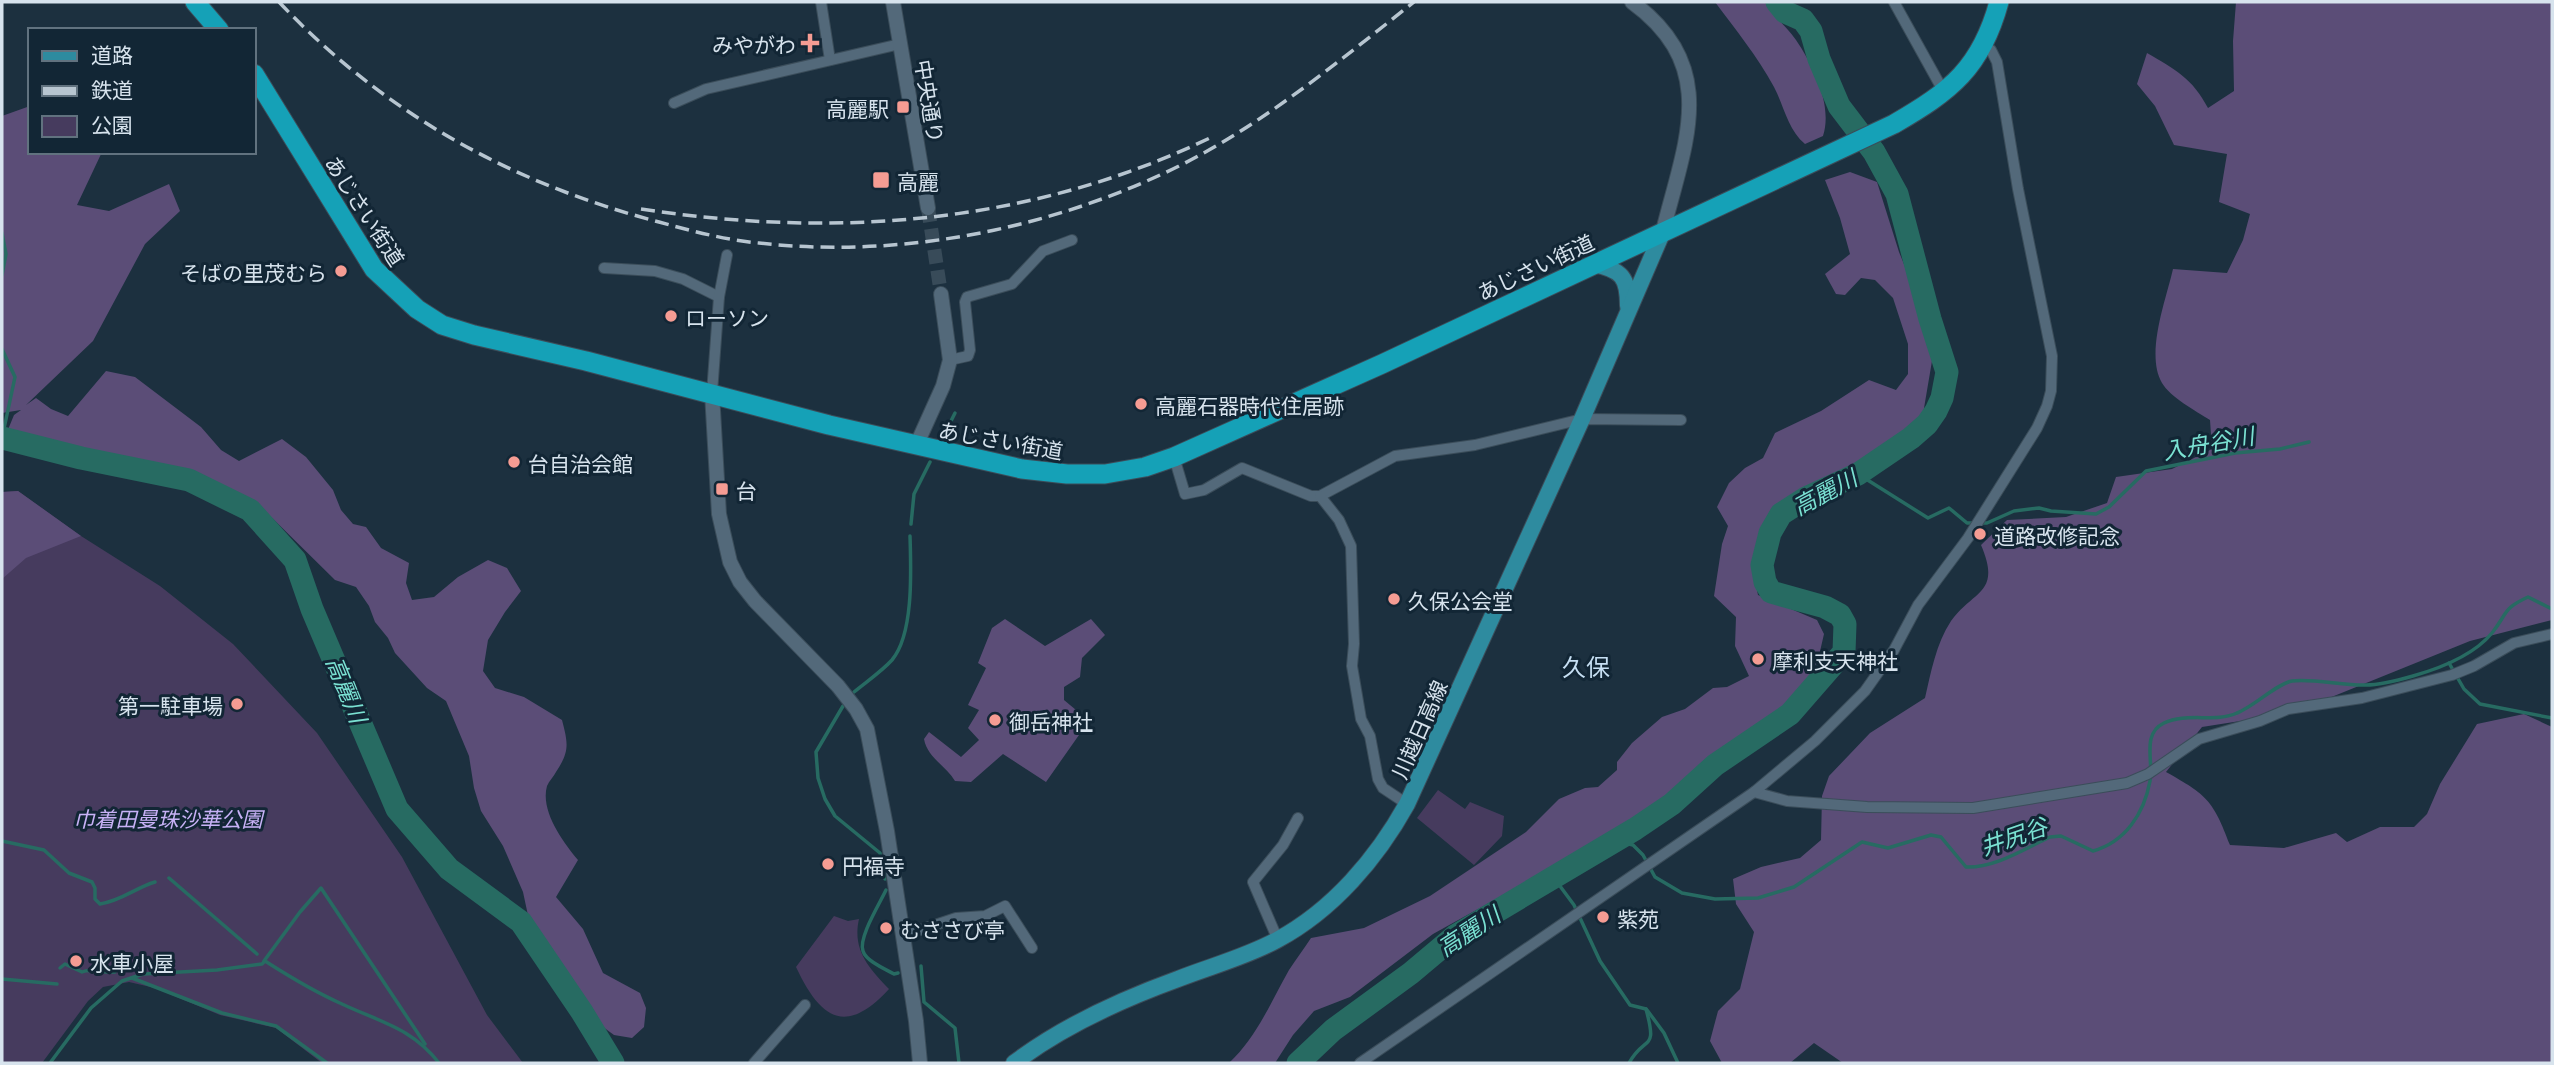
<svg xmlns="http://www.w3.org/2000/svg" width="2554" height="1065" viewBox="0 0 2554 1065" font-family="Literata,'Noto Sans JP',serif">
<rect width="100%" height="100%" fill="#1c303f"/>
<g fill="#463b5e">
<polygon points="18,491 81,536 160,586 233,644 317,733 402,857 487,1015 523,1063 322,1063 276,1028 220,1015 155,988 129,982 103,987 88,1001 42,1063 2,1063 2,492"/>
<polygon points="1438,790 1465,809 1470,802 1504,816 1502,836 1474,865 1417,818"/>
<path d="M834,916L848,921L859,919C852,950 869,968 889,989C845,1037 820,1018 796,967Z"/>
</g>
<g fill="#5b4d77">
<path d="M1715,2H1765C1773,16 1786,26 1796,40C1813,65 1833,105 1823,136L1805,144C1788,130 1784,106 1774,87C1757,56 1736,30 1715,2Z"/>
<path d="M2236,2H2552V620L2470,641L2292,713L2202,727L2166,772C2207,795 2213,800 2230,845L2284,848L2336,833L2347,842L2380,827H2414L2427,814L2440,784L2477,724L2524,714L2552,727V1063H1843L1814,1043L1790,1063H1722L1710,1041L1718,1011L1740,989L1754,932L1736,904L1733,879L1761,867L1800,858L1821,840L1822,796L1829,776L1870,733L1925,698C1931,672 1936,644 1951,621C1973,590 2002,594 1981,545L2007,520L2066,517L2107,503L2116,477L2172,469L2212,449L2210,420C2196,411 2170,397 2162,383C2145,354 2166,300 2173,269L2227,273L2243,240L2250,214L2219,202L2227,154L2174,145L2155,106L2137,84L2147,53C2176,70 2192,78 2208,108L2234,91L2233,41Z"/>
<path d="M30,106V152H102L77,205L109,211L169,184L180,211L145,244L93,341L26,405L36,398L51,409L68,416L106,371L135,377L201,427L221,450L239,461L282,439L306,457L333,490L341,510L353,524L366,527L381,548L409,563L406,583L412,600L434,597L458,577L488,560L507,568L521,591L505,612L488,640L483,671L495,688L524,697L562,720C568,743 570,751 556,772C554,776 549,781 547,786C540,811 563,842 578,860L556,897L583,929L603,973L640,993L646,1008L644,1027L632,1038L614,1035L592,1019L587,1005L551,948L537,936L529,920L523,892L503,846L481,811L474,788L469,756L446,701L427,688L395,653L388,638L375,622L369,606L356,587L335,580L261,507L202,479L7,432L14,415L21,410L2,413V116Z"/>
<path d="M1850,172L1877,182L1899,252L1925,315L1932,361L1923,414L1906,432L1831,481L1802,492L1777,509L1766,530L1753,570L1758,595L1817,620L1824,634L1818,660L1802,689L1775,718L1707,762L1666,800L1615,833L1433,934L1350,997L1314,1011L1293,1035L1275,1063H1229C1256,1038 1271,1002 1289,970C1296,959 1304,949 1311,938L1364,928L1430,896L1526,832L1559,799L1585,788L1598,787L1617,770V762L1632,743L1662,717L1685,709L1713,688L1727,687L1749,676L1735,646L1736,617L1714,596L1722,544L1728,526L1717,507L1729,483L1745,468L1763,458L1775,433L1821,411L1869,380L1896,390L1908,374V344L1893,298L1875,280L1861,278L1845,295L1836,294L1825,274L1850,254L1840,218L1825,180Z"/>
<polygon points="18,491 81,536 26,558 2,579 2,492"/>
<path d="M1005,619L1045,646L1091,619L1105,635L1082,658L1080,677L1064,687V700L1082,715L1086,725L1046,782L1003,754L971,782L955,781C946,766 927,757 924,739L929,732L961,757L979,740L968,728L979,710L968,705L986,668L978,663L992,628Z"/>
</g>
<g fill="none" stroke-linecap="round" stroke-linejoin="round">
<g stroke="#276b62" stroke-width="3.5">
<polyline points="2,233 6,254 2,275"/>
<polyline points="2,349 15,377 2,438"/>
<polyline points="942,439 955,413"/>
<polyline points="1858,474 1928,518 1949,508 1967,523 1973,523"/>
<polyline points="1980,523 1987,523 2014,511 2039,508 2051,511 2096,514 2109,507 2146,471 2235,453 2280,449 2309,442"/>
<polyline points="911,524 914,494 930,462"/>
<polyline points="2449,663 2464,689 2480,704 2552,718"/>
<path d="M854,692C866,682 881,672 892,660C914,634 911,569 910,536"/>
<polyline points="843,706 816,752 818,778 825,799 835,816 880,853 885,879"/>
<path d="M2,841L44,850L69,873L92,882L95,888V899L100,904C121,901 135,888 155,882"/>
<path d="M1616,841L1633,845L1643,855L1655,877L1682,893L1715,899L1758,898L1794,887L1862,842L1888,848L1931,835L1941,837L1966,867C1995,868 2024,849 2050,837L2061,836L2093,851C2125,842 2144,814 2150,781C2154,762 2141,734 2164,723C2186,712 2215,723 2237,713C2253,707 2278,683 2292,681C2311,678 2345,686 2366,685C2381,685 2399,680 2413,676C2441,668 2473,656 2492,633C2508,613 2502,609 2528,597L2552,609"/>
<polyline points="169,878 257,954"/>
<polyline points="1554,878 1574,905 1600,961 1630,1005 1646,1009"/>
<path d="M886,890C880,903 858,938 863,951C866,961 885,969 894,974L898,973"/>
<polyline points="264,961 300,912 321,888 425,1044"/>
<polyline points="921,966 924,1002 955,1028 959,1063"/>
<path d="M60,968L65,964L82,972C91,968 103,973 115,972"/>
<polyline points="132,978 222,1013 276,1026 327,1063"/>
<polyline points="2,979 57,984"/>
<polyline points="1647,1010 1664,1033 1678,1063"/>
<path d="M50,1063L91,1008L122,981L143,974L217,970L262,964L265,961C290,977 315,992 342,1004C380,1022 412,1028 439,1063"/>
<path d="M1629,1063C1645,1034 1658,1053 1646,1009"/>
</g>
<g stroke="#276b62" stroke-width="23">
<polyline points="2,438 81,458 189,480 250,510 295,560 312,609 397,809 449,869 521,922 582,1012 613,1063"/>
<polyline points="1298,1063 1333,1030 1411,973 1455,936 1635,829 1672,804 1715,765 1790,714 1844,652 1845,624 1840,615 1825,607 1771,592 1765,582 1762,565 1770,533 1781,514 1806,498 1858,474 1911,438 1927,424 1936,411 1942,398 1947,372 1930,319 1897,194 1874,152 1839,106 1819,59 1811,31 1803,20 1785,12 1777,2"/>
</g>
<polyline stroke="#384b59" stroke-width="14" stroke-dasharray="14 7" stroke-linecap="butt" points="928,208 941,294"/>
<defs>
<g id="street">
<polyline points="821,2 830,60"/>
<polyline points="1894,2 1945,94"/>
<polyline points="674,103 706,89 900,44"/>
<polyline points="604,268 655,271 683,279 719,297"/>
<polyline points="950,360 968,356 970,350 965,302 967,297 1012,284 1043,251 1072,240"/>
<polyline points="712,393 719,297 727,255"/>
<polyline points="1174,457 1185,494 1204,490 1242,468 1311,496 1320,496 1395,456 1475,445 1582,419 1681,420"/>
<polyline points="1320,496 1339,520 1351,546 1354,644 1352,666 1361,719 1370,736 1378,779 1383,788 1407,804"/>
<polyline points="1754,792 1787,801 1867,807 1973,808 2127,783 2148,774 2199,739 2260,721 2288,709 2362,698 2452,675 2474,666 2514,643 2552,634"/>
<polyline points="902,936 956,918 985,916 1005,906 1032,948"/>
<polyline points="1278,940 1253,882 1283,845 1298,818"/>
<polyline points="754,1063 805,1005"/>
<polyline points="1360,1063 1754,792 1815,741 1865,691 1894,650 1918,605 1968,538 2037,428 2047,406 2051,391 2052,356 2018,189 1997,62 1991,50 1984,45"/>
</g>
<g id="secondary">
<polyline points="893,2 928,208"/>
<path d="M1632,2C1721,67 1685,142 1663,231"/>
<polyline points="712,393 719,514 730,562 740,582 755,601 838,686 856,709 867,729 887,831 916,1021 920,1063"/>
<polyline points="916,446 943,386 950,360 941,294"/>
</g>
<g id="primary">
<path d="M1593,264C1622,270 1628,277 1628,306"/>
<path d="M1014,1063C1063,1026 1120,1000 1178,979C1211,966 1246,957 1277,940C1333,910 1377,858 1407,804L1582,419L1663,231"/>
</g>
<g id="highway">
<polyline points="195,2 219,30"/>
<path d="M254,74L374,269L417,309L442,325L474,335L586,361L829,425L1022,469L1067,474H1105L1145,467L1174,457L1382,364L1894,124C1951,91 1981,68 1999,2"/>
</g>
</defs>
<use href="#street" stroke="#3b4d5a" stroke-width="12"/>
<use href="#secondary" stroke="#3b4d5a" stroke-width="16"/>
<use href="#primary" stroke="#3b4d5a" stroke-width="18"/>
<use href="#highway" stroke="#3b4d5a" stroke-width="21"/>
<use href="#street" stroke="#53697a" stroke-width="10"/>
<use href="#secondary" stroke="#53697a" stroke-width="14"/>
<use href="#primary" stroke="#2e8b9f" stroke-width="16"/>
<use href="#highway" stroke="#15a1b7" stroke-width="19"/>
<g stroke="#b7c5d0" stroke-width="3.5" stroke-dasharray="14 7" stroke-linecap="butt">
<path d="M279,2C385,114 511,183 659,222C692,231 725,240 759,243C901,259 1051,229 1179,166C1265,123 1339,61 1414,2"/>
<path d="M641,209C838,239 1033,224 1214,136"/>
</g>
</g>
<g fill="#f59c93" stroke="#122635" stroke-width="2.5">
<path d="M806.5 32.5h7v7h7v7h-7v7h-7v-7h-7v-7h7z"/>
<rect x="896" y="100" width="14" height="14" rx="3.5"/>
<rect x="872" y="171" width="18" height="18" rx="3.5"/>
<circle cx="341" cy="271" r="7"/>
<circle cx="671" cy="316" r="7"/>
<circle cx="1141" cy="404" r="7"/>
<circle cx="514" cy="462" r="7"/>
<rect x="715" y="482" width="14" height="14" rx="3.5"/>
<circle cx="1980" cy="534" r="7"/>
<circle cx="1394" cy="599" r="7"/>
<circle cx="1758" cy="659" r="7"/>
<circle cx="237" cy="704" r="7"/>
<circle cx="995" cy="720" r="7"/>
<circle cx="828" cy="864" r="7"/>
<circle cx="1603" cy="917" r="7"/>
<circle cx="886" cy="928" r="7"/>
<circle cx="76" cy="961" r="7"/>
</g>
<g text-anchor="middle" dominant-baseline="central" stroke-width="6" stroke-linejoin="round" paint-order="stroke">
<g font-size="21" fill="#d7e3ed" stroke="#122635" text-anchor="start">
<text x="796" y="43" text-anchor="end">みやがわ</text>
<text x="889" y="107" text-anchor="end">高麗駅</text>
<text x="897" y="180">高麗</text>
<text x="327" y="271" text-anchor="end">そばの里茂むら</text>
<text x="685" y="316">ローソン</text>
<text x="1155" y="404">高麗石器時代住居跡</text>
<text x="528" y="462">台自治会館</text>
<text x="736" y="489">台</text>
<text x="1994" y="534">道路改修記念</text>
<text x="1408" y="599">久保公会堂</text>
<text x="1772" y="659">摩利支天神社</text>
<text x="223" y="704" text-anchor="end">第一駐車場</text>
<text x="1009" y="720">御岳神社</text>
<text x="842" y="864">円福寺</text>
<text x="1617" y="917">紫苑</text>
<text x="900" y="928">むささび亭</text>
<text x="90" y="961">水車小屋</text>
</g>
<g font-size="21" fill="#d7e3ed" stroke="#122635">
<text transform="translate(931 101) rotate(81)">中央通り</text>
<text transform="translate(366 210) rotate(57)">あじさい街道</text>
<text transform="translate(1535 266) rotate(-25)">あじさい街道</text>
<text transform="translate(1001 439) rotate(10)">あじさい街道</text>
<text transform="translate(1418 729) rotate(-66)">川越日高線</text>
</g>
<g font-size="21" font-style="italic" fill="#c7b1f6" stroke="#122635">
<text x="168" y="817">巾着田曼珠沙華公園</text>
</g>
<g font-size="23" font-style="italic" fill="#7ae1d2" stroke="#122635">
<text transform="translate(2208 442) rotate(-10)">入舟谷川</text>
<text transform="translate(1824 491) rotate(-28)">高麗川</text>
<text transform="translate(348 689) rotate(68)">高麗川</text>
<text transform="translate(2013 835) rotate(-19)">井尻谷</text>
<text transform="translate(1468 930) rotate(-33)">高麗川</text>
</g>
<g font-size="24" fill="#c6dff3" stroke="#122635">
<text x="1586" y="665">久保</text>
</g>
</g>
<rect width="2554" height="1065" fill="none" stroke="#d7e3ed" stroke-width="7"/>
<rect x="28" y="28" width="228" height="126" fill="#122635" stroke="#61727f" stroke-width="2"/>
<rect x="42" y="51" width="35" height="10" fill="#2e8b9f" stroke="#61727f" stroke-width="2"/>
<text x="91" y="63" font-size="21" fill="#d7e3ed">道路</text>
<rect x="42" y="86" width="35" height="10" fill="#b7c5d0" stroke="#61727f" stroke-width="2"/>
<text x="91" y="98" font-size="21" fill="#d7e3ed">鉄道</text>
<rect x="42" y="116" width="35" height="21" fill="#463b5e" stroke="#61727f" stroke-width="2"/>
<text x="91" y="133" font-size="21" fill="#d7e3ed">公園</text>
</svg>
